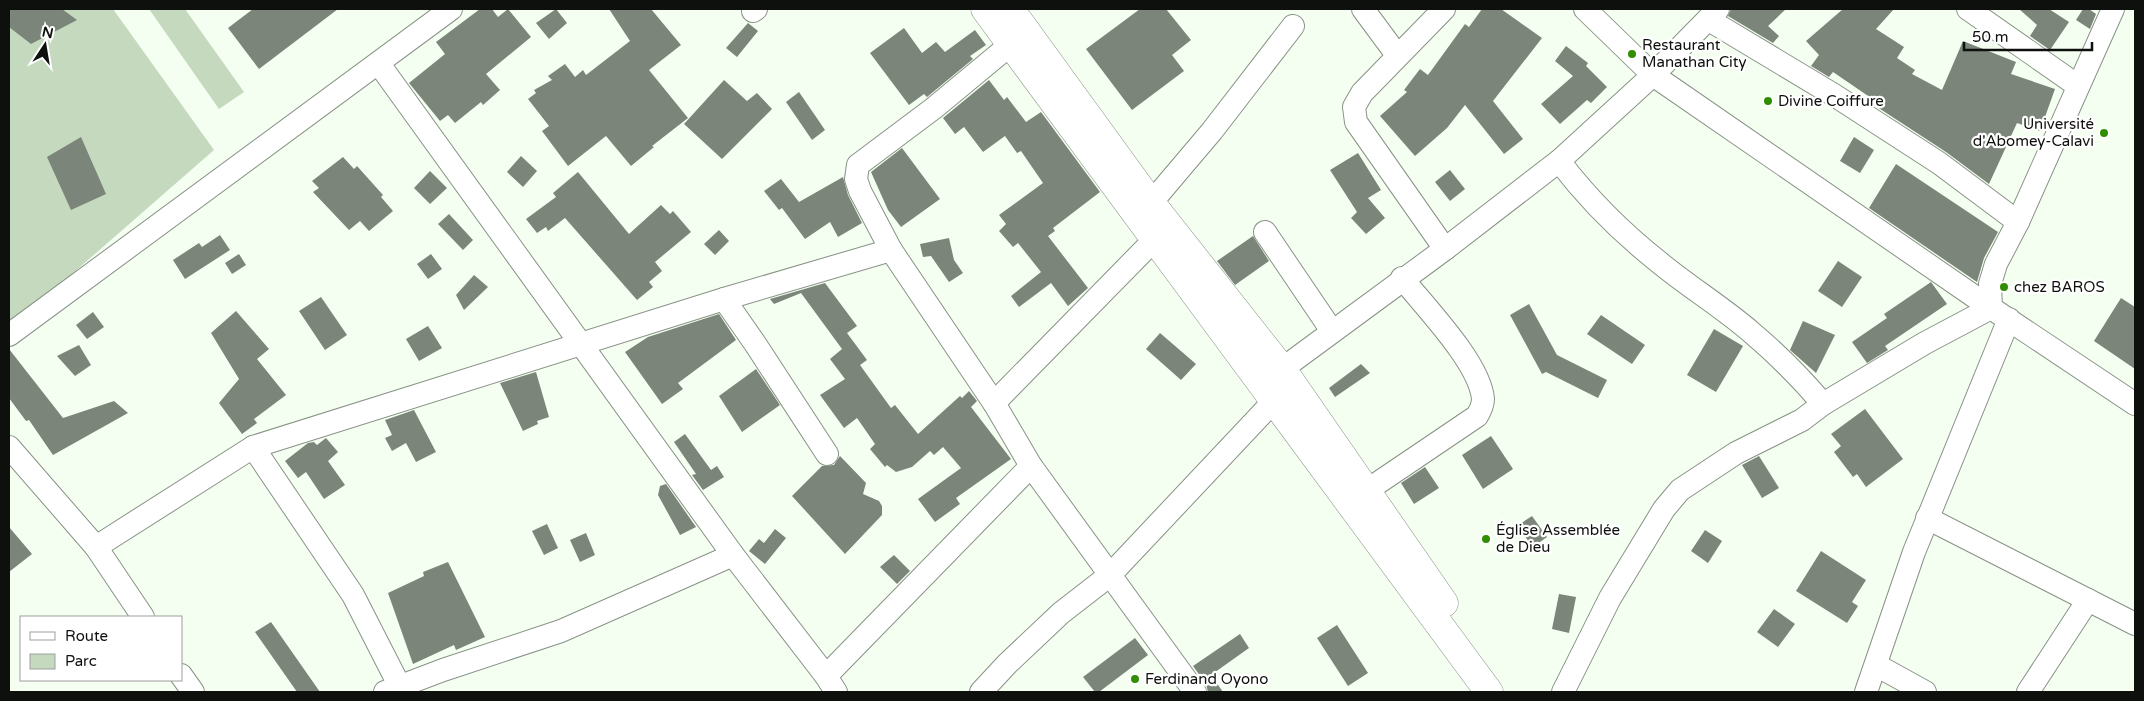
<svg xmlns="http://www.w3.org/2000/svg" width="2144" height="701" viewBox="0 0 2144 701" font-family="'Varela Round',sans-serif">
<rect width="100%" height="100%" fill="#f4fff1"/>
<g fill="#c4d9be">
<polygon points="9,9 113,9 214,150 9,329"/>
<polygon points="149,9 185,9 244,92 219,109"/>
</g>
<g fill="#7b8579">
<polygon points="9,9 62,9 77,20 31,44 9,27"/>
<polygon points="253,9 338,9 259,69 228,28"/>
<polygon points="480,9 492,9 498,17 508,9 531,37 486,74 500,90 483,105 481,102 455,123 448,115 440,121 409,83 445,54 436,42"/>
<polygon points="556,9 567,23 549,39 536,23"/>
<polygon points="609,9 651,9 681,45 649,70 688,118 652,146 654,147 631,166 606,136 568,166 542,131 549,126 528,99 536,93 534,90 552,80 548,76 565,64 575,77 583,70 586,75 630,41"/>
<polygon points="1140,9 1166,9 1191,40 1172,55 1184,71 1132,110 1086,49"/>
<polygon points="1482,9 1501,9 1542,38 1493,101 1523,139 1504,154 1465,105 1447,128 1415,156 1380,116 1407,92 1404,90 1420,69 1428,75 1465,24 1469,27"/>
<polygon points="1731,9 1786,9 1768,26 1779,36 1773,43 1728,16"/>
<polygon points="1843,9 1894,9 1876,29 1904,47 1897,58 1915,70 1912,74 1942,90 1963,41 2016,62 2011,74 2055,89 2040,131 2017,123 1989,184 1946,152 1871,103 1874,100 1833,72 1829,77 1811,66 1819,55 1806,41"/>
<polygon points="2019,9 2049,9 2069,22 2050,50 2030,36 2037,25"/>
<polygon points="2083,9 2089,9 2096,14 2090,29 2076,20"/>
<polygon points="748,23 758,31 737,57 726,48"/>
<polygon points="904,28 922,53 936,42 945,52 975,30 986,45 970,56 973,59 927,97 924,94 909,105 870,53"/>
<polygon points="1566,46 1588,63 1586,66 1607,87 1591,103 1587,100 1560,124 1541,104 1573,76 1555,61"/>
<polygon points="724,80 747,101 757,93 772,109 722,159 684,124"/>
<polygon points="989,80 1004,100 1007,97 1026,122 1041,112 1100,192 1053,228 1055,231 1048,236 1088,288 1068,306 1051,283 1019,307 1011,296 1041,272 1018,243 1013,247 999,231 1006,224 999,215 1043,183 1021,151 1017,153 1005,136 983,152 964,127 955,134 943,118"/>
<polygon points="799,92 825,130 812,140 786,102"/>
<polygon points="81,137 106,194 71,210 47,157"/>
<polygon points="1854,137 1874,150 1860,173 1840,161"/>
<polygon points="902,148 940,199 901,227 888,210 871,172"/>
<polygon points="1358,153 1381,190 1368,198 1385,218 1366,234 1351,218 1357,212 1330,170"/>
<polygon points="521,156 537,171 523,187 507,172"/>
<polygon points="343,157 354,169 357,166 383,195 381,197 393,211 369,231 360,221 349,230 313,192 319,188 312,181"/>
<polygon points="1896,164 1998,232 1984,258 1977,282 1869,208"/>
<polygon points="1450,170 1465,189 1450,201 1435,182"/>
<polygon points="430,171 447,188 430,204 414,188"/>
<polygon points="578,172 629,234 661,205 670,214 673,211 691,232 655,262 662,271 649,282 653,287 637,300 565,218 548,231 546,227 537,233 526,219 556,197 553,193"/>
<polygon points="843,177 848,195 862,223 838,237 830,222 805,239 782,208 779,210 764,191 781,179 799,202"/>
<polygon points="449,214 473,240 463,250 438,224"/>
<polygon points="719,230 729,241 715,255 704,244"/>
<polygon points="220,235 230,250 185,279 173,260 199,243 202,247"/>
<polygon points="1253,236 1269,261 1235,285 1217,261"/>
<polygon points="949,238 954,260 963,273 949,282 931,256 923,257 920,244"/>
<polygon points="239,254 246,265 232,274 225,263"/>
<polygon points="431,254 442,269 428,279 417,264"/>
<polygon points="1838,261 1862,277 1842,307 1818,291"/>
<polygon points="474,275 488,287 464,310 456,295"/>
<polygon points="1931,282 1947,304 1885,346 1888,350 1867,363 1852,342 1887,318 1884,314"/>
<polygon points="825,283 857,326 847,333 867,360 860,365 891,408 895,405 918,434 960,396 962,398 969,391 977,401 971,407 1011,459 956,498 960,504 935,522 918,499 961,468 943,447 934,455 930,451 912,467 896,472 887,465 885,467 870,449 875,444 857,418 844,428 820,395 845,379 830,359 842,349 801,293 774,304 770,299"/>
<polygon points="321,297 347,335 325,350 299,311"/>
<polygon points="2121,298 2135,307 2135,369 2094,341"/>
<polygon points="1529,304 1557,355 1607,380 1598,398 1546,372 1542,374 1510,315"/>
<polygon points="236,311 269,349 257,359 286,395 254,419 257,423 242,434 219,403 239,379 211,333"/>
<polygon points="93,312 104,327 87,339 76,325"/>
<polygon points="719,314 736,340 678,383 683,389 662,404 625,352 648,337"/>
<polygon points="1601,315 1645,345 1632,364 1587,334"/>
<polygon points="1803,321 1835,335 1816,373 1790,350"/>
<polygon points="428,326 442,348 419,361 406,339"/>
<polygon points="1714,329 1743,346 1716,392 1687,375"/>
<polygon points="1160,333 1196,364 1181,380 1146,349"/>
<polygon points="79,345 91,365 75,376 57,356"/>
<polygon points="9,349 63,418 114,401 128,413 53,455 29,420 26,421 9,398"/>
<polygon points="1361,364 1370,373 1335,397 1329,388"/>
<polygon points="756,369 780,405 742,432 719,396"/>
<polygon points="536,372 549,417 537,421 538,424 523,431 500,383"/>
<polygon points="1865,409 1903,459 1866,487 1857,474 1853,477 1834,452 1841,446 1831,434"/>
<polygon points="414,410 436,452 416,462 406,443 392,451 385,438 392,435 385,420"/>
<polygon points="685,434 711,470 717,466 724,477 703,490 692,475 696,474 674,442"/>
<polygon points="1491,436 1513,469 1483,489 1462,455"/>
<polygon points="326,438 338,452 328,461 345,485 324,499 306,472 298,478 285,461 308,443 314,442 317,445"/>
<polygon points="840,456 866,483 863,494 879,501 882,506 882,515 845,554 792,496 822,466 834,465"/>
<polygon points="1759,456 1779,488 1762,498 1742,465"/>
<polygon points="1425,467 1439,488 1414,504 1401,483"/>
<polygon points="666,484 696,527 680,535 658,495 660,486"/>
<polygon points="1532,516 1547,537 1533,547 1517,526"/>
<polygon points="547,524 558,548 544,555 532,531"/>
<polygon points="9,527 32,554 9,572"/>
<polygon points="775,529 786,538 765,564 749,551 759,539 764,543"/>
<polygon points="1705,530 1722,541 1708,563 1691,551"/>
<polygon points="586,533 595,555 580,562 570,540"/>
<polygon points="1821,551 1866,580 1852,602 1858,606 1847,623 1796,591"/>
<polygon points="894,555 910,571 897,584 880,567"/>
<polygon points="448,562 485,637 456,650 454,645 413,664 388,593 424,576 423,572"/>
<polygon points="1559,594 1576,597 1569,633 1552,629"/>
<polygon points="1774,609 1795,624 1778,647 1757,632"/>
<polygon points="271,622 320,692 297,692 255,632"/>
<polygon points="1337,625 1368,673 1348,686 1317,638"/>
<polygon points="1240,634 1249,648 1211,675 1223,692 1208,692 1206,684 1193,666"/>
<polygon points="1135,638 1148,655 1099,692 1095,692 1083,677"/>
</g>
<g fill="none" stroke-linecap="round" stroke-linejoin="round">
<defs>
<g id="minor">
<polyline points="1363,9 1397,55"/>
<polyline points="1444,9 1362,93 1354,107 1356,122 1445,249"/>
<polyline points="1585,9 1653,75 1991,308 2135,404"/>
<polyline points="1968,9 2078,86"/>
<polyline points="753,11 756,9"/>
<polyline points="1709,20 1834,95 1939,163 2018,222"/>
<polyline points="1010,45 934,108 858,165 856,179 860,191 891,250 994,403 1031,466 1195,692"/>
<polyline points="379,64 733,555 826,676 836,692"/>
<path d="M1559,161C1588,199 1622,233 1660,263C1689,287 1722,307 1751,332C1777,354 1801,378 1823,404"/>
<polyline points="1151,203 1212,131 1293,26"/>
<polyline points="1265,232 1332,331"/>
<polyline points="724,299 756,345 827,454"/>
<polyline points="9,335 451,9"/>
<polyline points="994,403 1156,238"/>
<polyline points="9,447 96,547 143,617"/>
<polyline points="253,447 353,595 399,685"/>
<path d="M1366,491L1477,416C1480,411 1483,406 1483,399C1480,363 1425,307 1402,278"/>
<polyline points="1927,518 2135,624"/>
<polyline points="96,547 253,447 724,299 891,250"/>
<polyline points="1876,665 1925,692"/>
<polyline points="181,675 193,692"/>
<polyline points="826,676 1031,466"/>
<polyline points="385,692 443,670 561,631 733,555"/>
<polyline points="981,692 1007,664 1061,613 1110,575 1273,402 1282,369 1445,249 1559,161 1653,75 1718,9"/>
<polyline points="1563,692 1610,598 1664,509 1680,490 1736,453 1802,420 1823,404 1925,343 1991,308 1990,284 1996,264 2018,222 2113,9"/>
<polyline points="1866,692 1914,552 2009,319"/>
<polyline points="2028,692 2088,600"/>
</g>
<g id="major">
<polyline points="985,9 1489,692"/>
<polyline points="1010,9 1151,203 1282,369 1444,603"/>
</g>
</defs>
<use href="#minor" stroke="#889286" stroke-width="24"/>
<use href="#major" stroke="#889286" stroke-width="29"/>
<use href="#minor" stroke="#fff" stroke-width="22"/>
<use href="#major" stroke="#fff" stroke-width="28"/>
</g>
<g fill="#318e00" stroke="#fff" stroke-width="2">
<circle cx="1632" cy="54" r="5"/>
<circle cx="1768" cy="101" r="5"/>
<circle cx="2104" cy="133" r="5"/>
<circle cx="2004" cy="287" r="5"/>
<circle cx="1486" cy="539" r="5"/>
<circle cx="1135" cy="679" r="5"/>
</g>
<g text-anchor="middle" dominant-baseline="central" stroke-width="4.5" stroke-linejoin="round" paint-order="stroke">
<g font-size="15" fill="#0d100c" stroke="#fff" text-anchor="start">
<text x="1642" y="45">Restaurant<tspan x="1642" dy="17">Manathan City</tspan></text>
<text x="1778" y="101">Divine Coiffure</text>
<text x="2094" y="124" text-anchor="end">Université<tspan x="2094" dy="17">d'Abomey-Calavi</tspan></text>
<text x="2014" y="287">chez BAROS</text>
<text x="1496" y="530">Église Assemblée<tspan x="1496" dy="17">de Dieu</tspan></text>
<text x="1145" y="679">Ferdinand Oyono</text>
</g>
</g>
<rect width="2144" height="701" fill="none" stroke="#0d100c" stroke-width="20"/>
<rect x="20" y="616" width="162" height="65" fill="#ffffff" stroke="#9e9f9e"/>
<rect x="30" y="632" width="25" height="8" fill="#ffffff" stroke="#9e9f9e"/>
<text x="65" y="641" font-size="15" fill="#0d100c">Route</text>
<rect x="30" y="654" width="25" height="15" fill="#c4d9be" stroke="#9e9f9e"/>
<text x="65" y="666" font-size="15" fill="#0d100c">Parc</text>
<g transform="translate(45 45) rotate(12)" stroke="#ffffff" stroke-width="4" paint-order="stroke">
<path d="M0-4L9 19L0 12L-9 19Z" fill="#0d100c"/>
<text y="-8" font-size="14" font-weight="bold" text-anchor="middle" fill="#0d100c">N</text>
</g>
<path d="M1964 42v8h128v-8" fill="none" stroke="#0d100c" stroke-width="2.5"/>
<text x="1972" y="42" font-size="15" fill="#0d100c" stroke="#ffffff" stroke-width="4" paint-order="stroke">50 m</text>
</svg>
